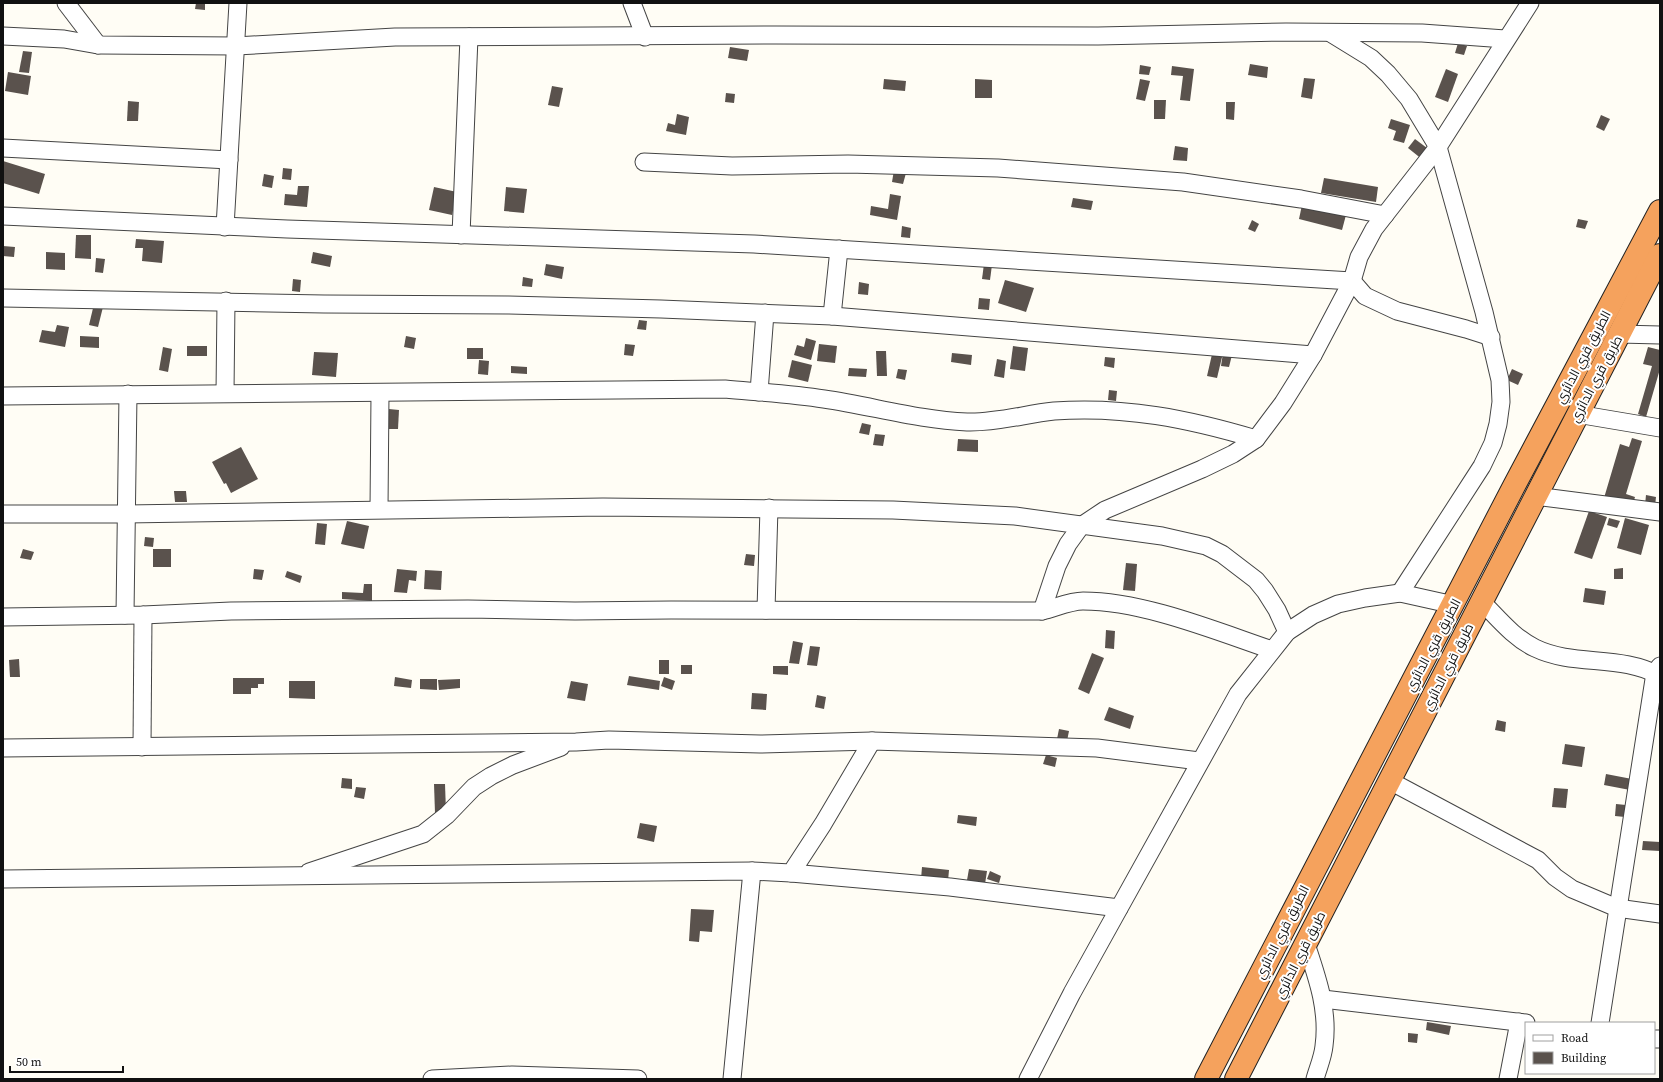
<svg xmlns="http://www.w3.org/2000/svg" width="1663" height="1082" viewBox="0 0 1663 1082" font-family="'Source Serif 4',Cairo,serif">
<rect width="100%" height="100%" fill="#fffdf5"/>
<g fill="#5a524d">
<polygon points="196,3 205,3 205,10 195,9"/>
<polygon points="1458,43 1467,46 1464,55 1455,53"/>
<polygon points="730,47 749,50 747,61 728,58"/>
<polygon points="23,51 32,52 29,73 19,72"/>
<polygon points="1250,64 1268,67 1267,78 1248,75"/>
<polygon points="1140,65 1151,67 1149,75 1139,74"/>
<polygon points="1172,66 1194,69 1190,101 1180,100 1183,76 1171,75"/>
<polygon points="1446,69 1458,74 1448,102 1435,97"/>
<polygon points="8,72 31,76 28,95 5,91"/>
<polygon points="1304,78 1315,79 1312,99 1301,97"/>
<polygon points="884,79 906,81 905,91 883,89"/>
<polygon points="975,79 992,80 992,98 975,98"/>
<polygon points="1140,79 1150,81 1145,101 1136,99"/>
<polygon points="552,86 563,88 559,107 548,105"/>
<polygon points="726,93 735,94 734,103 725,102"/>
<polygon points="1154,100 1166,100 1165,119 1154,119"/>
<polygon points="128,101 139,102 138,121 127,121"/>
<polygon points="1226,102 1235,102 1234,120 1226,119"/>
<polygon points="677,114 689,117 686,135 666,131 668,123 675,125"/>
<polygon points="1601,115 1610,119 1604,131 1596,127"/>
<polygon points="1391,119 1410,125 1404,143 1393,140 1396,131 1388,128"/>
<polygon points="1415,139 1431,151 1423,160 1408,148"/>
<polygon points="1175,146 1188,148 1187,161 1173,160"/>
<polygon points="3,161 45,174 39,194 3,183"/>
<polygon points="283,168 292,169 291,180 282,179"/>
<polygon points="894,170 906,173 903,184 892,182"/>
<polygon points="264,174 274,176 272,188 262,186"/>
<polygon points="1324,178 1378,187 1376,202 1321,193"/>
<polygon points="298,186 309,186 307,207 284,205 285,194 297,195"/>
<polygon points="434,187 457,192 452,215 429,210"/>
<polygon points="506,187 527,189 524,213 504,211"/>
<polygon points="890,194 901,196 897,220 870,215 871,206 888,209"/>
<polygon points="1073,198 1093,201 1091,210 1071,207"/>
<polygon points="1302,205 1346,215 1342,230 1299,219"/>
<polygon points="1578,219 1588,221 1585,229 1576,227"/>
<polygon points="1252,220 1259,224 1255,232 1248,229"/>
<polygon points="902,226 911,228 910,238 901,237"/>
<polygon points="76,235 91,235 91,259 75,258"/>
<polygon points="136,239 164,241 162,263 142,261 143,248 135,248"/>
<polygon points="3,246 15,247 14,257 3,256"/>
<polygon points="46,252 65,253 65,270 46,269"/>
<polygon points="313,252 332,256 330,267 311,263"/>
<polygon points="96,258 105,259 103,273 95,272"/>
<polygon points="546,264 564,267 562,279 544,275"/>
<polygon points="984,264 992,265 990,280 982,279"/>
<polygon points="523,277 533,279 532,287 522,286"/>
<polygon points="293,279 301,280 300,292 292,291"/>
<polygon points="1005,280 1034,288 1026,312 998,303"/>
<polygon points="859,282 869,284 868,295 858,294"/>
<polygon points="979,298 990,299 989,310 978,309"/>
<polygon points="94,304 103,307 98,327 89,325"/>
<polygon points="639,320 647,321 646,330 637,329"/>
<polygon points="57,325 69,327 65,347 39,342 42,330 55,332"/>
<polygon points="80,336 99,337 99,348 80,347"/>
<polygon points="406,336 416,338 414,349 404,347"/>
<polygon points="806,338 816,341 811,360 794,355 797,345 804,347"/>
<polygon points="625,344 635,345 633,356 624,355"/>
<polygon points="819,344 837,346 835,363 817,361"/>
<rect x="187" y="346" width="20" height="10"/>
<polygon points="1013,346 1028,348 1025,371 1010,369"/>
<polygon points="163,347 172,349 168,372 159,370"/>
<polygon points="1648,347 1660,350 1660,369 1646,417 1638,414 1652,366 1643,364"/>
<rect x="467" y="348" width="16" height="11"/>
<polygon points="1213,350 1223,353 1217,378 1207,376"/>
<polygon points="876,351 886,351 887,376 877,376"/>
<polygon points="314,352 338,353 336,377 312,375"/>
<polygon points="952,353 972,355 971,365 951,362"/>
<polygon points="1223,353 1232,355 1229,367 1221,366"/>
<polygon points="1105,357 1115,358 1114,368 1104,366"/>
<polygon points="997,359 1006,361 1004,378 994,376"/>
<polygon points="479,360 489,361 488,375 478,374"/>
<polygon points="792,360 812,365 808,382 788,377"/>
<polygon points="511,366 527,367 527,374 511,373"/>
<polygon points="849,368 867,369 866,377 848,376"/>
<polygon points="898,369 907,370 905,380 896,378"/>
<polygon points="1512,369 1523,374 1518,385 1507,380"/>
<polygon points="1109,390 1117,391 1116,401 1108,400"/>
<polygon points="389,409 399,410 398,429 388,429"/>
<polygon points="862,423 871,425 869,435 859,433"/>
<polygon points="875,434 885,435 883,446 873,445"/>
<polygon points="1632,438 1642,441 1626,494 1635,497 1632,507 1604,498 1620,444 1629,447"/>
<polygon points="958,439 978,440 978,452 957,451"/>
<polygon points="241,447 258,479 231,493 226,483 224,484 212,462"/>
<polygon points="174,491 186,491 187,502 175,502"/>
<polygon points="1646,495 1656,497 1655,506 1645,505"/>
<polygon points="1589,511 1607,517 1592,559 1574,553"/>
<polygon points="1609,518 1620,521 1617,528 1607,525"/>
<polygon points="1625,518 1649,525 1641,555 1617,548"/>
<polygon points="347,521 369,526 364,549 341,544"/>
<polygon points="317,523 327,524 325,545 315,544"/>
<polygon points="145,537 154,538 153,547 144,546"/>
<polygon points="23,549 34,552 31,560 20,558"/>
<rect x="153" y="549" width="18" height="18"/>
<polygon points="746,554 755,555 754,566 744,565"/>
<polygon points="1126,563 1137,564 1135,591 1123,590"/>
<polygon points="1623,568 1623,579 1614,579 1614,569"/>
<polygon points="254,569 264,570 262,580 253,579"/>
<polygon points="397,569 417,571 416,581 409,580 407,593 394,592"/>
<polygon points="425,570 442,571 441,590 424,589"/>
<polygon points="287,571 302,576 300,583 285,577"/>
<polygon points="364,584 372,584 372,601 342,599 342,592 363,593"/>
<polygon points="1585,588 1606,591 1604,605 1583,602"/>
<polygon points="1106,630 1115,631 1114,649 1105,648"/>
<polygon points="793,641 803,643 799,664 789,663"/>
<polygon points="810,646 820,647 817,666 807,665"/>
<polygon points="1092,653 1104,658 1089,694 1078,689"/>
<polygon points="19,659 20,677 10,677 9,660"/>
<rect x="659" y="660" width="10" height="14"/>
<rect x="681" y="665" width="11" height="9"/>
<polygon points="773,666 788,666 788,675 773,674"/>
<polygon points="629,676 660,681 659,690 627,685"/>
<polygon points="395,677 412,680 411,688 394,686"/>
<polygon points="664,677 675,681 672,690 661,686"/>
<polygon points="233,678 264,678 264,684 258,684 258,688 251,688 251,694 233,694"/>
<polygon points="420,679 437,679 437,690 420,689"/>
<polygon points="460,679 460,688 439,690 438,680"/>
<polygon points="289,681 315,681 315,699 289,698"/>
<polygon points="571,681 588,684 585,701 567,698"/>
<polygon points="752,693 767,694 766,710 751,709"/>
<polygon points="817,695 826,697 824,709 815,707"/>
<polygon points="1109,707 1134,716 1130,729 1104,720"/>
<polygon points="1497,720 1506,722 1505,732 1495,730"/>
<polygon points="1059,729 1069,731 1067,741 1057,739"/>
<polygon points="1565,744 1585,747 1582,767 1562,764"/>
<polygon points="1046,755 1057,758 1055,767 1043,764"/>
<polygon points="1606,774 1632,779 1630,790 1604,785"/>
<polygon points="342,778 352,779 352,789 341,788"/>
<polygon points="434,784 445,784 446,812 435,813"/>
<polygon points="356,787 366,788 364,799 354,797"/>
<polygon points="1554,788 1568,789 1566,808 1552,807"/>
<polygon points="1616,804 1626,805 1625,817 1615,816"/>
<polygon points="958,815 977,817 976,826 957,823"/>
<polygon points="640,823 657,826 654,842 637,838"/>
<polygon points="1643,841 1660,842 1660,851 1642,850"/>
<polygon points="922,867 949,870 948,881 921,879"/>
<polygon points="969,869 987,871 985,884 967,880"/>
<polygon points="990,871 1001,876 999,883 987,879"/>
<polygon points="691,909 714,910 712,932 700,931 699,942 689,941"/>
<polygon points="1427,1022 1451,1026 1449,1035 1426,1030"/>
<polygon points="1408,1033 1418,1034 1417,1043 1408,1042"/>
</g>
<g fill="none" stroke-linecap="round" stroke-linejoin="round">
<defs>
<g id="minor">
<polyline points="66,3 98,45"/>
<polyline points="632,3 645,37"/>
<polyline points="1332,34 1371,58 1388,74 1409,99 1438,147 1484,312 1500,380 1501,402 1498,424 1493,443 1482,466 1400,593"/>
<polyline points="3,36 64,39 98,45 236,46 395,37 776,35 1098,36 1286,32 1422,33 1505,39"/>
<polyline points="3,148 229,160"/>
<polyline points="644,162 732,166 848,164 998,168 1183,182 1301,199 1385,215"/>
<polyline points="3,216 287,229 754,244 1352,281 1365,296 1397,311 1466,329 1491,337"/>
<polyline points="225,227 238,3"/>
<polyline points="461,235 469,37"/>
<polyline points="3,298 324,304 509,305 661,309 832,316 1313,355"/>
<polyline points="832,316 839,249"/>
<polyline points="1619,334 1660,335"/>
<polyline points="759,392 765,313"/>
<polyline points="225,393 226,301"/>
<path d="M3,396L725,389C758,392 792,394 824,399C872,406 919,420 967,422C997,423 1025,414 1054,411C1125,406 1189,419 1256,439"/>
<polyline points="1577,414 1660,428"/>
<polyline points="1535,496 1660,512"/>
<polyline points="379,509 380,394"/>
<polyline points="3,514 126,514 603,507 893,510 1015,516 1162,536 1206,546 1222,554 1256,580 1265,591 1277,610 1287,632"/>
<path d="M1482,602C1498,618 1514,638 1535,648C1574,667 1621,654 1660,676"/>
<polyline points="766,610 769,508"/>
<polyline points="1042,611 1057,566 1068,544 1081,526 1105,510 1202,469 1233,454 1256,439 1283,403 1313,355 1352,281 1359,257 1374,229 1438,147 1530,3"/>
<polyline points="125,615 128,394"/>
<path d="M3,617L143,615L231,611L468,609L575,611L671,610L1042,611C1055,608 1070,601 1083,601C1143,601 1216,631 1272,650"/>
<polyline points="142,747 143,615"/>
<polyline points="3,748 576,742 609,740 760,744 872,741 1097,748 1199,761"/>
<polyline points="1390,781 1538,860 1555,877 1572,889 1617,908 1660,914"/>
<polyline points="309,872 423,834 447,815 474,787 491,776 513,765 561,747"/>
<polyline points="791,873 950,887 1119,908"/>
<polyline points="3,879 752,871 791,873 823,824 872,741"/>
<path d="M1306,944C1317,977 1329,1010 1324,1046C1323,1057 1318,1068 1315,1079"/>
<polyline points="1323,999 1526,1023"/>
<polyline points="1600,1023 1655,673 1660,666"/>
<polyline points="1654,1039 1660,1039"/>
<polyline points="432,1079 512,1075 638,1079"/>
<polyline points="732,1079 752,871"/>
<polyline points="1028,1079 1072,993 1238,694 1287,632 1313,615 1338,604 1365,598 1400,593 1454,605"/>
<polyline points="1508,1079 1519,1022"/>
</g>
<g id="highway">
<polyline points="1206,1079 1514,486 1660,211"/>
<polyline points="1236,1079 1660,255"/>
</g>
</defs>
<use href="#minor" stroke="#444" stroke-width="19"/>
<use href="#highway" stroke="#222" stroke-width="24"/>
<use href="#minor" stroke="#fff" stroke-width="17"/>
<use href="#highway" stroke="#f5a25d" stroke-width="22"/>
</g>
<g text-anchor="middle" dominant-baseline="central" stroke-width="4" stroke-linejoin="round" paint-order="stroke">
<g font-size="13" fill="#111" stroke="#fff">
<text transform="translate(1583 357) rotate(-62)">الطريق قري الدائري</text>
<text transform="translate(1596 379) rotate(-62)">طريق قري الدائري</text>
<text transform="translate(1433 645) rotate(-62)">الطريق قري الدائري</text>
<text transform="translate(1448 667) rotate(-63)">طريق قري الدائري</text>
<text transform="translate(1282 932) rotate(-63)">الطريق قري الدائري</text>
<text transform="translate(1300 955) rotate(-63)">طريق قري الدائري</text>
</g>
</g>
<rect width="1663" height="1082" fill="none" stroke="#111111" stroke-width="8"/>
<rect x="1525" y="1022" width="130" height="52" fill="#ffffff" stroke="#a0a0a0"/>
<rect x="1533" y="1035" width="20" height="6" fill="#ffffff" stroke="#a0a0a0"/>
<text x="1561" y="1042" font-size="12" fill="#111111">Road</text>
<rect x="1533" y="1052" width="20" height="12" fill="#5a524d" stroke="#a0a0a0"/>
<text x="1561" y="1062" font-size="12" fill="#111111">Building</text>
<path d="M10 1066v6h113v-6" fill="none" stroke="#111111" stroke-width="2"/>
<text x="16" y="1066" font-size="12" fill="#111111" stroke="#ffffff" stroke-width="3" paint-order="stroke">50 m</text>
</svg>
